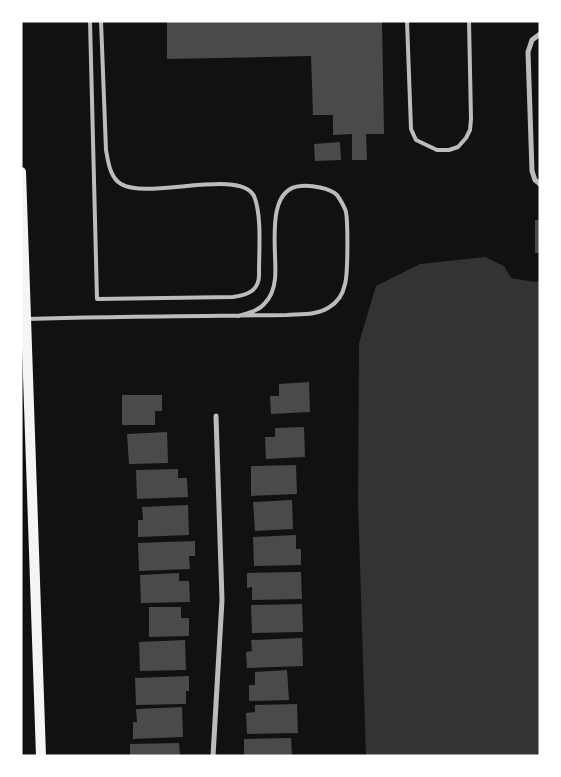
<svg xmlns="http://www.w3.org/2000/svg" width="561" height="777" font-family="Manrope,sans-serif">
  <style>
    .water { fill: #333 }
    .building { fill: #4a4a4a }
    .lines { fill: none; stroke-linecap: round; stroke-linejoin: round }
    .service { stroke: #bcbcbc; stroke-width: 4 }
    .minor { stroke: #bcbcbc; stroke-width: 5 }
    .secondary { stroke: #f5f5f5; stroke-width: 10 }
  </style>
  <rect width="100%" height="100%" fill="#111"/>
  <path class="water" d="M485 257 504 266 511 278 535 282 540 280V756H366L358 502 359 343 376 286 420 264Z"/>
  <g class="building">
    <path d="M167 21H382L384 134H366L367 160H352V134L333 135V115H313L311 56 167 59Z"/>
    <path d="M340 142 341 160 315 161 314 144Z"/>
    <rect x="535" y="220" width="5" height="33"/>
    <path d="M309 382 310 412 271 414 270 396H279V384Z"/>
    <path d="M122 395H162V411H155V425H122Z"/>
    <path d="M304 427 305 457 266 459 265 437H275V428Z"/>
    <path d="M167 432 168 463 129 464 127 434Z"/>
    <path d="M296 465 297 494 251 496V466Z"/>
    <path d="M178 469V478H187L188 497 137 499 136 470Z"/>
    <path d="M292 500 293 529 255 531 253 502Z"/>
    <path d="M188 505 189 535 138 537V520H143L142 507Z"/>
    <path d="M296 535V549H301V565L254 566 253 537Z"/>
    <path d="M195 541V556H189L190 569 139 571 138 543Z"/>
    <path d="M301 572 302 599 252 600V587L247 588V573Z"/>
    <path d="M179 573V581H189L190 602 141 603 140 575Z"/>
    <path d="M302 604 303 632 252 633 251 605Z"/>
    <path d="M149 607H181V618H189V636L149 637Z"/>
    <path d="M302 638 303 666 247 668 246 652 252 651 251 640Z"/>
    <path d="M185 640 186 670 140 671 139 642Z"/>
    <path d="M287 670 289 700 249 701V685H255V672Z"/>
    <path d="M189 676V691H186V704L136 705 135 678Z"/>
    <path d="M297 704 298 733 247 734 246 713 255 712V705Z"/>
    <path d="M182 707 183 737 133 739V722H137L136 709Z"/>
    <path d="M291 738 292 756H244V739Z"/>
    <path d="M179 743 180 756H130V744Z"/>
  </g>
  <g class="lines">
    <g class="service">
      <path d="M90 21 97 299 233 297C249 295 260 290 259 272 259 251 262 215 254 196 240 168 147 200 121 184 110 178 108 161 106 150L101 21"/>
      <path d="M407 21 411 129 416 140 437 150H449L458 147 466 138 470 130 471 119 469 21"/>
      <path d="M28 319C114 316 201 316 287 315 300 314 317 315 328 308 337 303 343 294 345 284 348 274 348 223 346 212 345 208 340 199 337 195 330 188 311 185 301 186 263 188 278 256 275 279 274 288 271 297 265 303 259 311 247 313 238 316"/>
    </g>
    <g class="minor">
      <path d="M540 34 532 40 528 52 532 171 535 180 540 184"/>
      <path d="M213 756 222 600 216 416"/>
    </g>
    <path class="secondary" d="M21 172 41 756"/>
  </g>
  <rect width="561" height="777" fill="none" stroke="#ffffff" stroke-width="45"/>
</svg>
